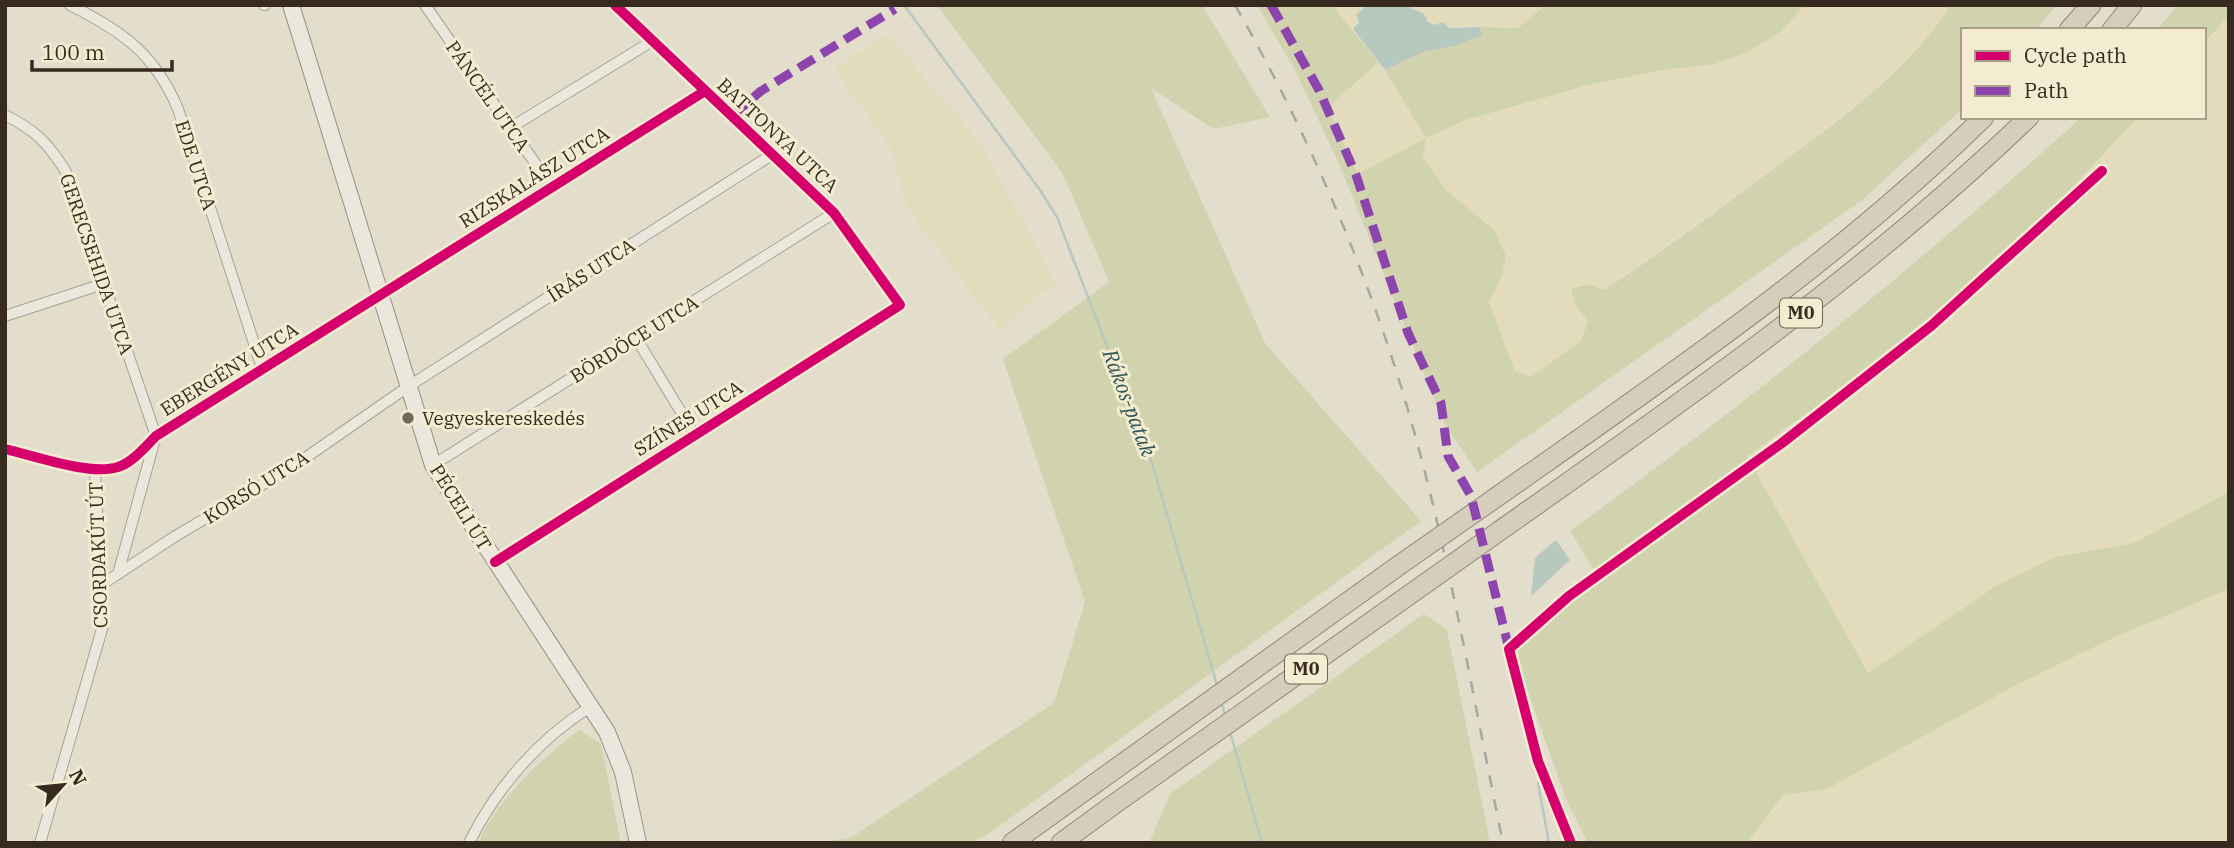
<svg xmlns="http://www.w3.org/2000/svg" width="2234" height="848" font-family="'IBM Plex Serif',serif">
  <style>
    .farmland { fill: #e2dcbd }
    .green { fill: #d1d3ae }
    .water { fill: #b7c8bf }
    .lines { fill: none; stroke-linecap: round; stroke-linejoin: round }
    .stream { stroke: #b7c8bf; stroke-width: 2.5 }
    .street-casing { stroke: #a8a295; stroke-width: 12 }
    .secondary-casing { stroke: #989185; stroke-width: 18 }
    .highway-casing { stroke: #8e877c; stroke-width: 21 }
    .street { stroke: #ece7dd; stroke-width: 10 }
    .secondary { stroke: #ece7dd; stroke-width: 16 }
    .highway { stroke: #d6cdbc; stroke-width: 19 }
    .rail { stroke: #aaa79e; stroke-width: 2.5; stroke-dasharray: 12 12; stroke-linecap: butt }
    .highway-bridge-casing { stroke: #8e877c; stroke-width: 21; stroke-linecap: butt }
    .highway-bridge { stroke: #d6cdbc; stroke-width: 19 }
    .quiet { stroke: #8e44ad; stroke-width: 9; stroke-dasharray: 18 9; stroke-linecap: butt }
    .cycleway-casing { stroke: #f4ecd1; stroke-width: 15 }
    .cycleway { stroke: #d6006c; stroke-width: 10 }
    .poi-dot { fill: #73695b; stroke: #f4ecd1; stroke-width: 2.5 }
    .labels { text-anchor: middle; stroke-width: 6; stroke-linejoin: round; paint-order: stroke }
    .shield { fill: #f4ecd1; stroke: #6f6554; stroke-width: 2 }
    .shield-label { font-size: 18px; font-weight: bold; fill: #362b1e }
    .street-label { font-size: 19px; fill: #362b1e; stroke: #f4ecd1 }
    .poi-label { font-size: 19px; fill: #362b1e; stroke: #f4ecd1; text-anchor: start }
    .water-label { font-size: 21px; font-style: italic; fill: #2d5655; stroke: #f4ecd1 }
  </style>
  <rect width="100%" height="100%" fill="#e3ddcc"/>
  <g class="farmland">
    <path d="M1332 5H1367L1362 8 1353 29Z"/>
    <path d="M1404 5H1546L1518 28 1435 25Z"/>
    <path d="M1805 5H1944L1948 10 1927 41 1863 99 1802 147 1604 290 1588 284 1575 305 1588 321 1581 341 1531 377 1515 371 1489 302 1502 276 1506 256 1494 230 1446 190 1423 158 1426 139 1358 174 1328 108 1378 62 1403 96 1426 138 1466 120 1588 85 1662 70 1715 64 1745 53 1779 33Z"/>
    <path d="M2229 15V492L2134 543 2056 557 1868 674 1747 455 1870 368 2033 229 2138 117H2204V43Z"/>
    <path d="M887 34 980 142 1056 282 1000 330 907 208 892 149 833 69Z"/>
    <path d="M2229 589V843H1747L1783 795 1827 789 2018 684 2115 637Z"/>
  </g>
  <g class="green">
    <path d="M937 5H1202L1270 117 1214 129 1151 88 1265 343 1421 521 987 835 970 843H818L850 838 1054 703 1085 602 1003 359 1109 282 1063 174Z"/>
    <path d="M1257 5H1332L1378 62 1328 108 1358 174 1426 138 1385 70 1423 52 1454 46 1481 35 1480 27 1518 28 1546 5H1805L1779 33 1745 53 1715 64 1662 70 1588 85 1466 120 1426 138 1423 158 1446 190 1494 230 1506 256 1502 276 1489 302 1515 371 1531 377 1581 341 1588 321 1575 305 1571 289 1588 284 1604 290C1658 255 1710 216 1761 178 1827 129 1901 79 1948 10L1944 5H2057L2036 30H1963V108L1862 200 1477 472 1445 425 1340 166 1294 68Z"/>
    <path d="M2178 5H2229V15L2204 43V30H2157Z"/>
    <path d="M2082 117H2138L2033 229 1870 368 1747 456 1868 673 1999 584 2056 557 2134 543 2229 492V589L2115 637 2018 684 1827 789 1783 795 1747 843H1588L1566 799 1511 644 1594 570 1570 531C1748 403 1919 264 2082 117Z"/>
    <path d="M1424 614 1447 630 1490 843H1149L1170 794Z"/>
    <path d="M579 730 601 744 621 843H478C500 795 539 762 579 730Z"/>
  </g>
  <g class="water">
    <path d="M1367 5H1404L1424 14 1428 22 1435 25 1442 22 1450 28 1480 27 1482 35 1454 46 1423 52 1385 70 1353 29 1359 22 1356 15Z"/>
    <path d="M1556 540 1570 560 1531 596 1535 558Z"/>
  </g>
  <g class="lines">
    <g class="stream">
      <path d="M904 5 1040 190 1057 217 1151 460 1217 685"/>
      <path d="M1221 701 1225 715"/>
      <path d="M1230 732 1262 843"/>
      <path d="M1538 783 1549 843"/>
    </g>
    <g class="street-casing">
      <g id="street">
        <path d="M70 5C122 31 155 54 178 109L262 368"/>
        <path d="M264 5H265"/>
        <path d="M425 5 551 186"/>
        <path d="M5 115C35 130 47 142 65 170L156 436"/>
        <path d="M510 128 654 40"/>
        <path d="M5 316 106 283"/>
        <path d="M636 338 695 435"/>
        <path d="M5 449C35 456 90 476 118 467 133 462 145 447 156 436L705 91"/>
        <path d="M433 465 834 213"/>
        <path d="M495 562 900 305 834 213 615 5"/>
        <path d="M118 574 155 439"/>
        <path d="M101 585 174 537 295 465 409 386 773 154"/>
        <path d="M40 843 102 629 95 469"/>
        <path d="M469 843C496 788 539 739 590 707"/>
        <path d="M1571 843 1538 761 1509 649 1569 596 1782 443 1931 326 2102 171"/>
      </g>
    </g>
    <g class="secondary-casing">
      <path id="secondary" d="M291 5 433 465 607 732 623 772 638 843"/>
    </g>
    <g class="highway-casing">
      <g id="highway">
        <path d="M2069 30 2091 5"/>
        <path d="M2112 30 2132 5"/>
        <path d="M1491 501C1660 382 1836 263 1984 117"/>
        <path d="M1498 532C1682 402 1867 273 2029 117"/>
        <path d="M1012 843 1398 566"/>
        <path d="M1061 843 1113 805"/>
      </g>
    </g>
    <use href="#street" class="street"/>
    <use href="#secondary" class="secondary"/>
    <use href="#highway" class="highway"/>
    <path class="rail" d="M1235 5C1305 128 1362 258 1403 393 1447 540 1472 693 1503 843"/>
    <g class="highway-bridge-casing">
      <g id="highway-bridge">
        <path d="M1398 566 1491 501"/>
        <path d="M1113 805 1498 532"/>
      </g>
    </g>
    <use href="#highway-bridge" class="highway-bridge"/>
    <g class="quiet">
      <path d="M1271 5 1319 90 1356 175 1408 333 1441 403 1448 456 1471 496 1509 649"/>
      <path d="M733 115 761 91 895 9"/>
    </g>
    <g class="cycleway-casing">
      <g id="cycleway">
        <path d="M5 449C35 456 90 476 118 467 133 462 145 447 156 436L705 91"/>
        <path d="M495 562 900 305 834 213 615 5"/>
        <path d="M1571 843 1538 761 1509 649 1569 596 1782 443 1931 326 2102 171"/>
      </g>
    </g>
    <use href="#cycleway" class="cycleway"/>
  </g>
  <circle class="poi-dot" cx="408" cy="418" r="7"/>
  <g class="labels">
    <g class="shield">
      <rect x="1780" y="298.5" width="42" height="29" rx="5"/>
      <rect x="1285" y="654.5" width="42" height="29" rx="5"/>
    </g>
    <g class="shield-label">
      <text x="1801" y="319">M0</text>
      <text x="1306" y="675">M0</text>
    </g>
    <g class="street-label">
      <text transform="translate(488 96) rotate(55)" y="7">PÁNCÉL UTCA</text>
      <text transform="translate(778 135) rotate(43)" y="7">BATTONYA UTCA</text>
      <text transform="translate(196 165) rotate(72)" y="7">EDE UTCA</text>
      <text transform="translate(534 177) rotate(-32)" y="7">RIZSKALÁSZ UTCA</text>
      <text transform="translate(97 264) rotate(71)" y="7">GERECSEHIDA UTCA</text>
      <text transform="translate(591 270) rotate(-33)" y="7">ÍRÁS UTCA</text>
      <text transform="translate(634 339) rotate(-32)" y="7">BÖRDÖCE UTCA</text>
      <text transform="translate(229 369) rotate(-32)" y="7">EBERGÉNY UTCA</text>
      <text transform="translate(688 418) rotate(-32)" y="7">SZÍNES UTCA</text>
      <text transform="translate(256 487) rotate(-32)" y="7">KORSÓ UTCA</text>
      <text transform="translate(461 507) rotate(58)" y="7">PÉCELI ÚT</text>
      <text transform="translate(98 555) rotate(-92)" y="7">CSORDAKÚT ÚT</text>
    </g>
    <g class="poi-label">
      <text x="422" y="425">Vegyeskereskedés</text>
    </g>
    <g class="water-label">
      <text transform="translate(1129 403) rotate(69)" y="7">Rákos-patak</text>
    </g>
  </g>
  <rect width="2234" height="848" fill="none" stroke="#362b1e" stroke-width="14"/>
  <rect x="1961" y="28" width="245" height="91" fill="#f4ecd1" stroke="#a89f89" stroke-width="2"/>
  <rect x="1975" y="51" width="35" height="10" fill="#d6006c" stroke="#a89f89" stroke-width="2"/>
  <text x="2024" y="63" font-size="21" fill="#362b1e">Cycle path</text>
  <rect x="1975" y="86" width="35" height="10" fill="#8e44ad" stroke="#a89f89" stroke-width="2"/>
  <text x="2024" y="98" font-size="21" fill="#362b1e">Path</text>
  <g transform="translate(63 785) rotate(63)" stroke="#f4ecd1" stroke-width="5" paint-order="stroke">
  <path d="M0-5L12 26L0 18L-12 26Z" fill="#362b1e"/>
  <text y="-10" font-size="19" font-weight="bold" text-anchor="middle" fill="#362b1e">N</text>
  </g>
  <path d="M32 60v10h140v-10" fill="none" stroke="#362b1e" stroke-width="3.5"/>
  <text x="42" y="60" font-size="21" fill="#362b1e" stroke="#f4ecd1" stroke-width="5" paint-order="stroke">100 m</text>
</svg>
